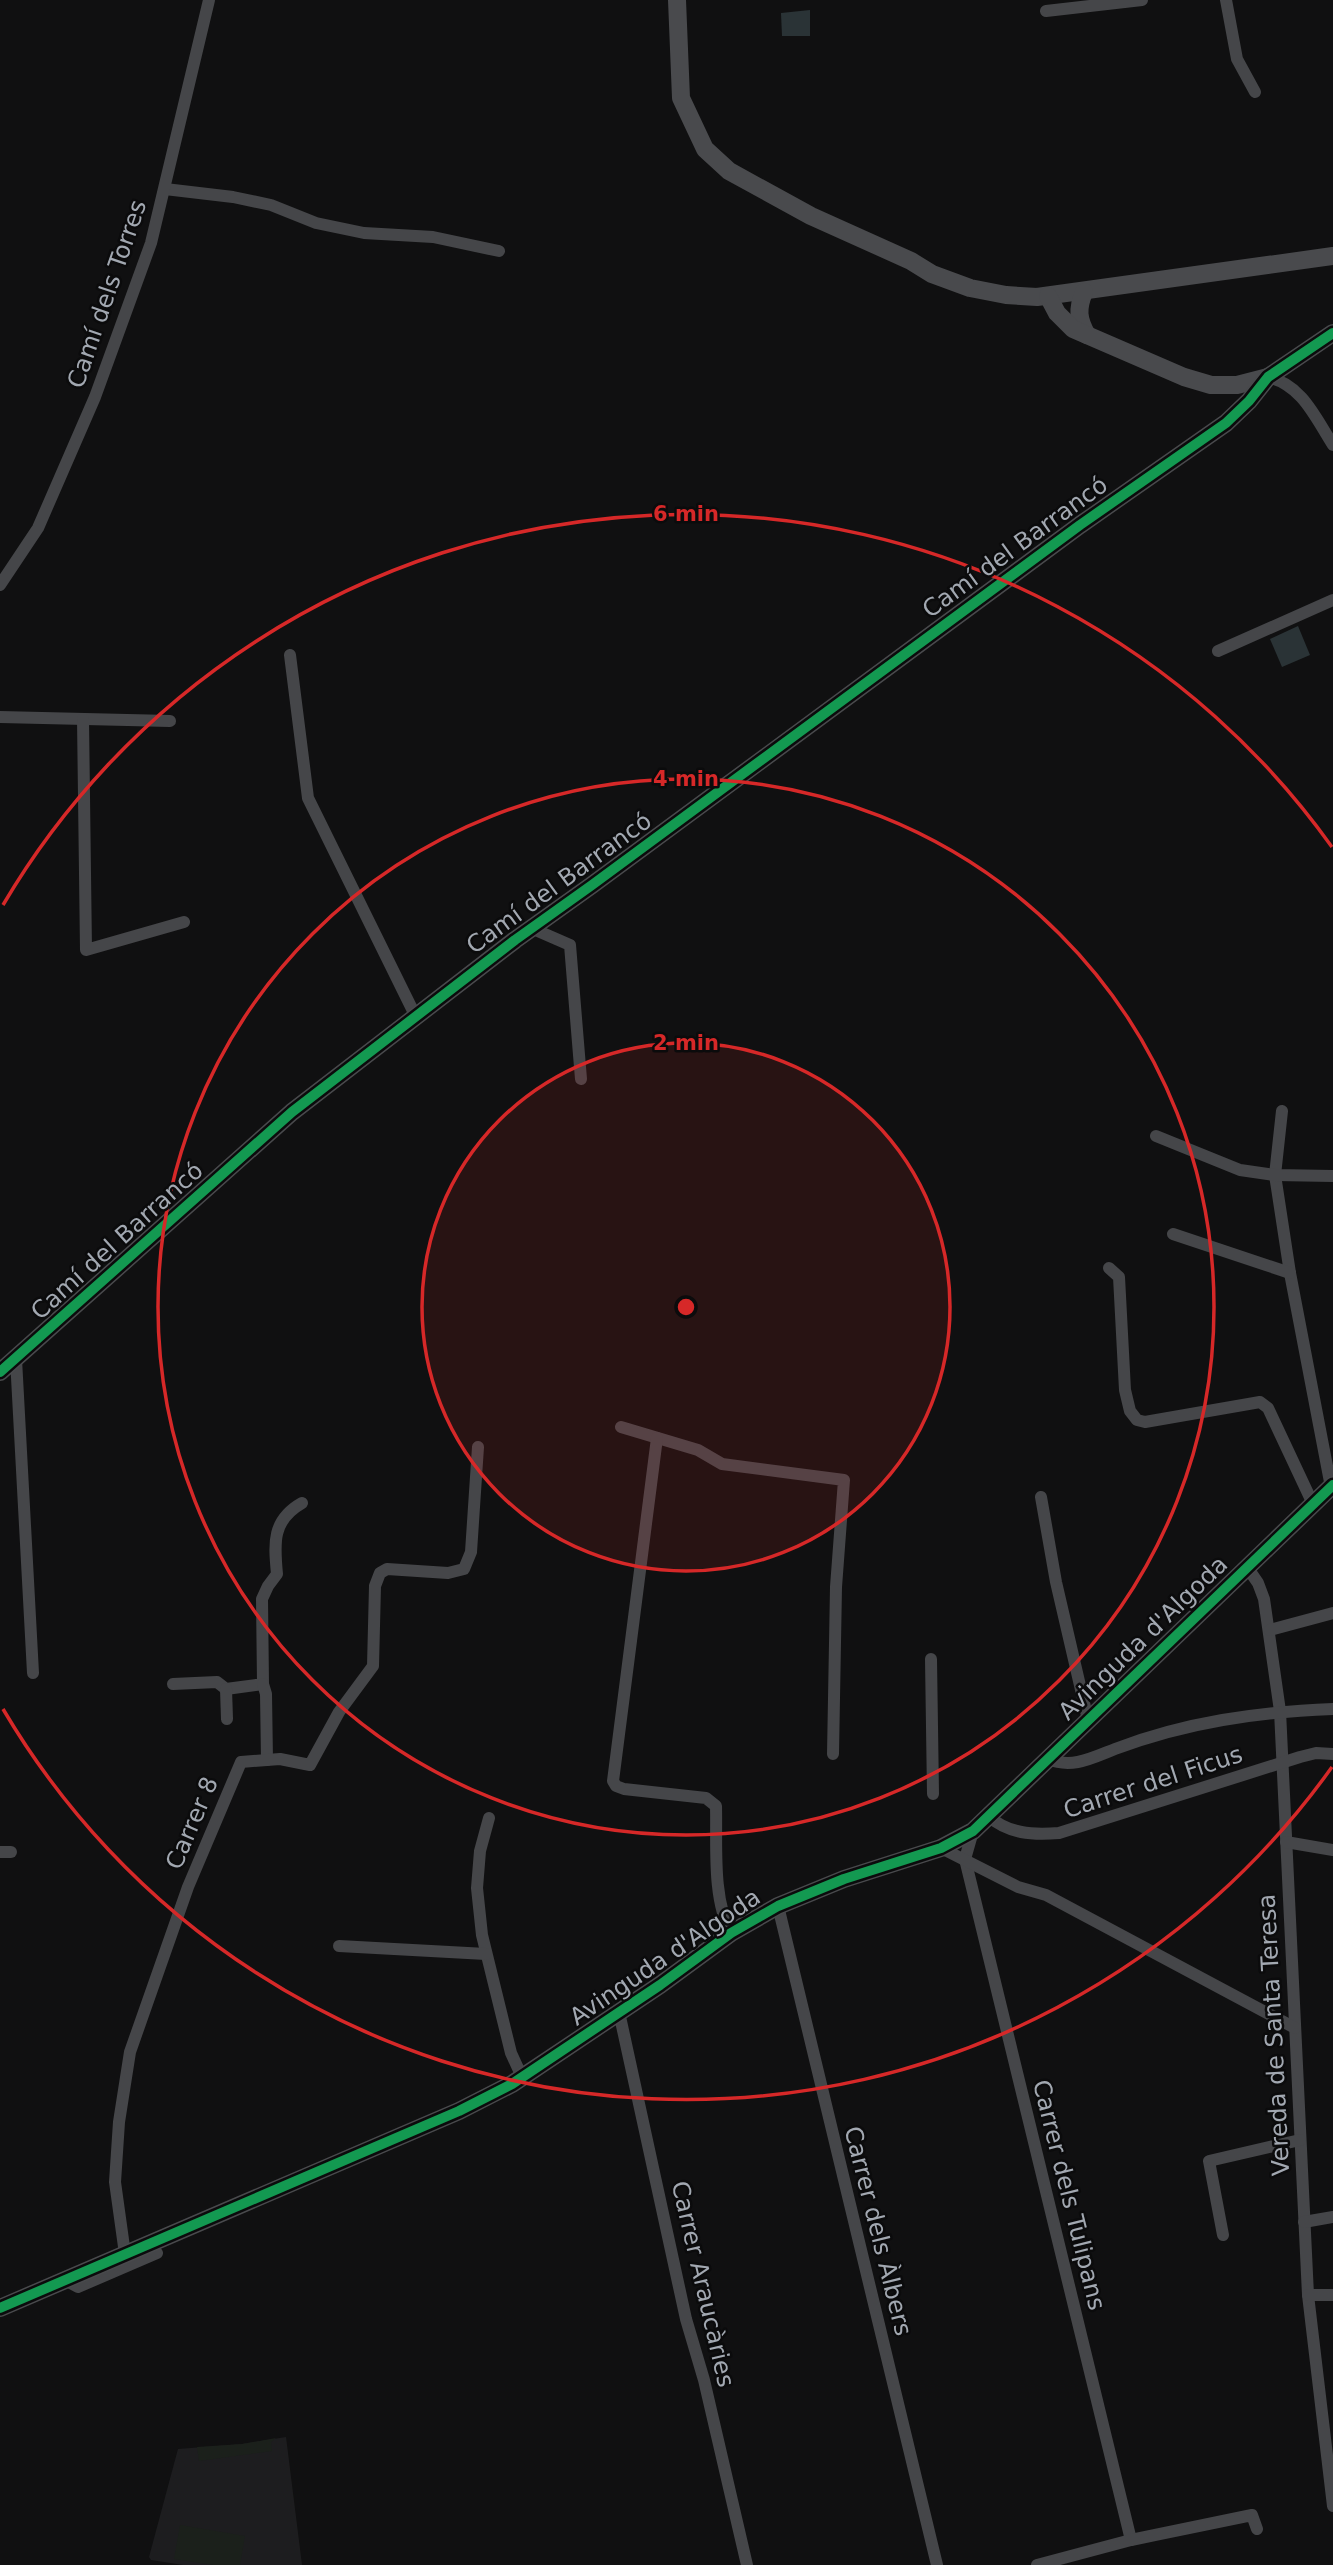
<svg xmlns="http://www.w3.org/2000/svg" width="1333" height="2565" font-family="'DejaVu Sans',sans-serif">
  <style>
    .built { fill: #1d1d1f }
    .green { fill: #1b201b }
    .water { fill: #2a3336 }
    .lines { fill: none; stroke-linecap: round; stroke-linejoin: round }
    .street { stroke: #454649; stroke-width: 12 }
    .secondary { stroke: #494a4d; stroke-width: 18 }
    .cycleway-casing { stroke: #0b0b0c; stroke-width: 15 }
    .cycleway { stroke: #139951; stroke-width: 10 }
    .ring { fill: none; stroke: #d62828; stroke-width: 3.5 }
    .labels { text-anchor: middle; stroke-width: 5; stroke-linejoin: round; paint-order: stroke }
    .street-label { font-size: 24px; fill: #a2a8b1; stroke: #0b0b0c }
    .centre { fill: #d62828; stroke: #0b0b0c; stroke-width: 3.5 }
    .ring-label { font-size: 21px; text-anchor: middle; font-weight: bold; fill: #d62828; stroke: #0b0b0c; stroke-width: 5; stroke-linejoin: round; paint-order: stroke }
  </style>
  <rect width="100%" height="100%" fill="#101011"/>
  <path class="built" d="M286 2437 302 2565H183L151 2560 149 2557 178 2449 242 2444Z"/>
  <g class="green">
    <path d="M276 2438 271 2442 272 2451 199 2461 197 2447 242 2444Z"/>
    <path d="M180 2525 245 2536 240 2565H213L174 2559Z"/>
  </g>
  <g class="water">
    <path d="M810 10V36H782L781 13Z"/>
    <path d="M1298 626 1310 655 1282 667 1270 639Z"/>
  </g>
  <g class="lines">
    <g class="street">
      <path d="M1226 0 1237 59 1255 92"/>
      <path d="M1046 11 1142 0"/>
      <path d="M165 189 233 197 271 205 316 223 364 233 433 237 499 251"/>
      <path d="M1268 377C1302 385 1315 417 1333 445"/>
      <path d="M0 585 38 528 95 397 151 243 209 0"/>
      <path d="M1218 651 1333 600"/>
      <path d="M290 655 308 798 416 1017"/>
      <path d="M0 717 170 721"/>
      <path d="M83 719 86 950 184 922"/>
      <path d="M531 928 570 945 581 1079"/>
      <path d="M1282 1111 1275 1175 1290 1273 1331 1487"/>
      <path d="M1156 1136 1240 1170 1275 1175 1333 1176"/>
      <path d="M1173 1234 1290 1273"/>
      <path d="M1109 1268 1119 1277 1125 1390 1130 1411 1137 1420 1145 1422 1260 1402 1268 1408 1313 1504"/>
      <path d="M16 1359 33 1673"/>
      <path d="M621 1427 698 1450 722 1464 844 1480 836 1587 833 1754"/>
      <path d="M657 1438 613 1781 616 1786 624 1789 706 1798 716 1806C717 1844 712 1899 731 1933"/>
      <path d="M1041 1497 1056 1582 1088 1720"/>
      <path d="M1247 1567 1258 1583 1264 1599 1280 1711 1308 2295 1333 2506"/>
      <path d="M1270 1630 1333 1613"/>
      <path d="M931 1659 933 1794"/>
      <path d="M173 1684 217 1682 226 1689 263 1684 262 1599 268 1586 277 1574C274 1543 272 1520 302 1503"/>
      <path d="M263 1684 266 1694 267 1760"/>
      <path d="M226 1689 227 1719"/>
      <path d="M1048 1759C1072 1769 1092 1758 1115 1749 1186 1722 1258 1712 1333 1709"/>
      <path d="M988 1816C1009 1834 1032 1835 1059 1833L1300 1757 1316 1753 1333 1754"/>
      <path d="M489 1818 480 1851 477 1888 482 1935 511 2053 522 2077"/>
      <path d="M973 1831 965 1859 1131 2540"/>
      <path d="M1286 1842 1333 1850"/>
      <path d="M941 1848 1018 1887 1046 1895 1295 2028"/>
      <path d="M0 1852H11"/>
      <path d="M778 1906 937 2565"/>
      <path d="M339 1946 486 1954"/>
      <path d="M619 2012 686 2319 704 2380 747 2565"/>
      <path d="M1304 2222 1333 2217"/>
      <path d="M1223 2235 1209 2161 1300 2140"/>
      <path d="M125 2254 115 2182 119 2122 130 2052 188 1887 241 1762 280 1759 310 1765 339 1712 373 1666 375 1586 380 1573 387 1569 448 1573 464 1569 471 1552 478 1447"/>
      <path d="M65 2280 78 2287 157 2253"/>
      <path d="M1308 2295H1333"/>
      <path d="M1037 2565 1131 2540 1252 2515 1257 2529"/>
    </g>
    <g class="secondary">
      <path d="M677 0 681 98 705 149 729 171 811 216 911 261 932 274 970 288 1006 295 1037 297 1333 256"/>
      <path d="M1084 292C1077 309 1078 319 1087 335"/>
      <path d="M1048 296 1057 313 1073 329 1184 377 1211 385H1237L1268 377"/>
      <path d="M0 1372 292 1112 515 940 592 885 1080 525 1226 423 1249 401 1268 377 1333 333"/>
      <path d="M0 2308 459 2111 512 2084 660 1985 731 1933 778 1906 844 1879 941 1848 973 1831 1333 1485"/>
    </g>
    <g class="cycleway-casing">
      <g id="cycleway">
        <path d="M0 1372 292 1112 515 940 592 885 1080 525 1226 423 1249 401 1268 377 1333 333"/>
        <path d="M0 2308 459 2111 512 2084 660 1985 731 1933 778 1906 844 1879 941 1848 973 1831 1333 1485"/>
      </g>
    </g>
    <use href="#cycleway" class="cycleway"/>
  </g>
  <circle cx="686" cy="1307" r="264" fill="#d62828" fill-opacity=".12"/>
  <g class="ring">
    <circle cx="686" cy="1307" r="264"/>
    <circle cx="686" cy="1307" r="528"/>
    <path d="M1332 1767A793 793 0 0 1 3 1709M3 905A793 793 0 0 1 1332 847"/>
  </g>
  <g class="labels">
    <g class="street-label">
      <text transform="translate(107 294) rotate(-71)" y="8">Camí dels Torres</text>
      <text transform="translate(1015 547) rotate(-36)" y="8">Camí del Barrancó</text>
      <text transform="translate(559 883) rotate(-36)" y="8">Camí del Barrancó</text>
      <text transform="translate(117 1241) rotate(-42)" y="8">Camí del Barrancó</text>
      <text transform="translate(1143 1638) rotate(-44)" y="8">Avinguda d'Algoda</text>
      <text transform="translate(1153 1782) rotate(-18)" y="8">Carrer del Ficus</text>
      <text transform="translate(192 1823) rotate(-67)" y="8">Carrer 8</text>
      <text transform="translate(665 1957) rotate(-34)" y="8">Avinguda d'Algoda</text>
      <text transform="translate(1274 2035) rotate(-93)" y="8">Vereda de Santa Teresa</text>
      <text transform="translate(1069 2195) rotate(76)" y="8">Carrer dels Tulipans</text>
      <text transform="translate(878 2231) rotate(76)" y="8">Carrer dels Àlbers</text>
      <text transform="translate(703 2284) rotate(77)" y="8">Carrer Araucàries</text>
    </g>
  </g>
  <circle cx="686" cy="1307" r="10" class="centre"/>
  <g class="ring-label">
    <text x="686" y="521">6 min</text>
    <text x="686" y="786">4 min</text>
    <text x="686" y="1050">2 min</text>
  </g>
</svg>
